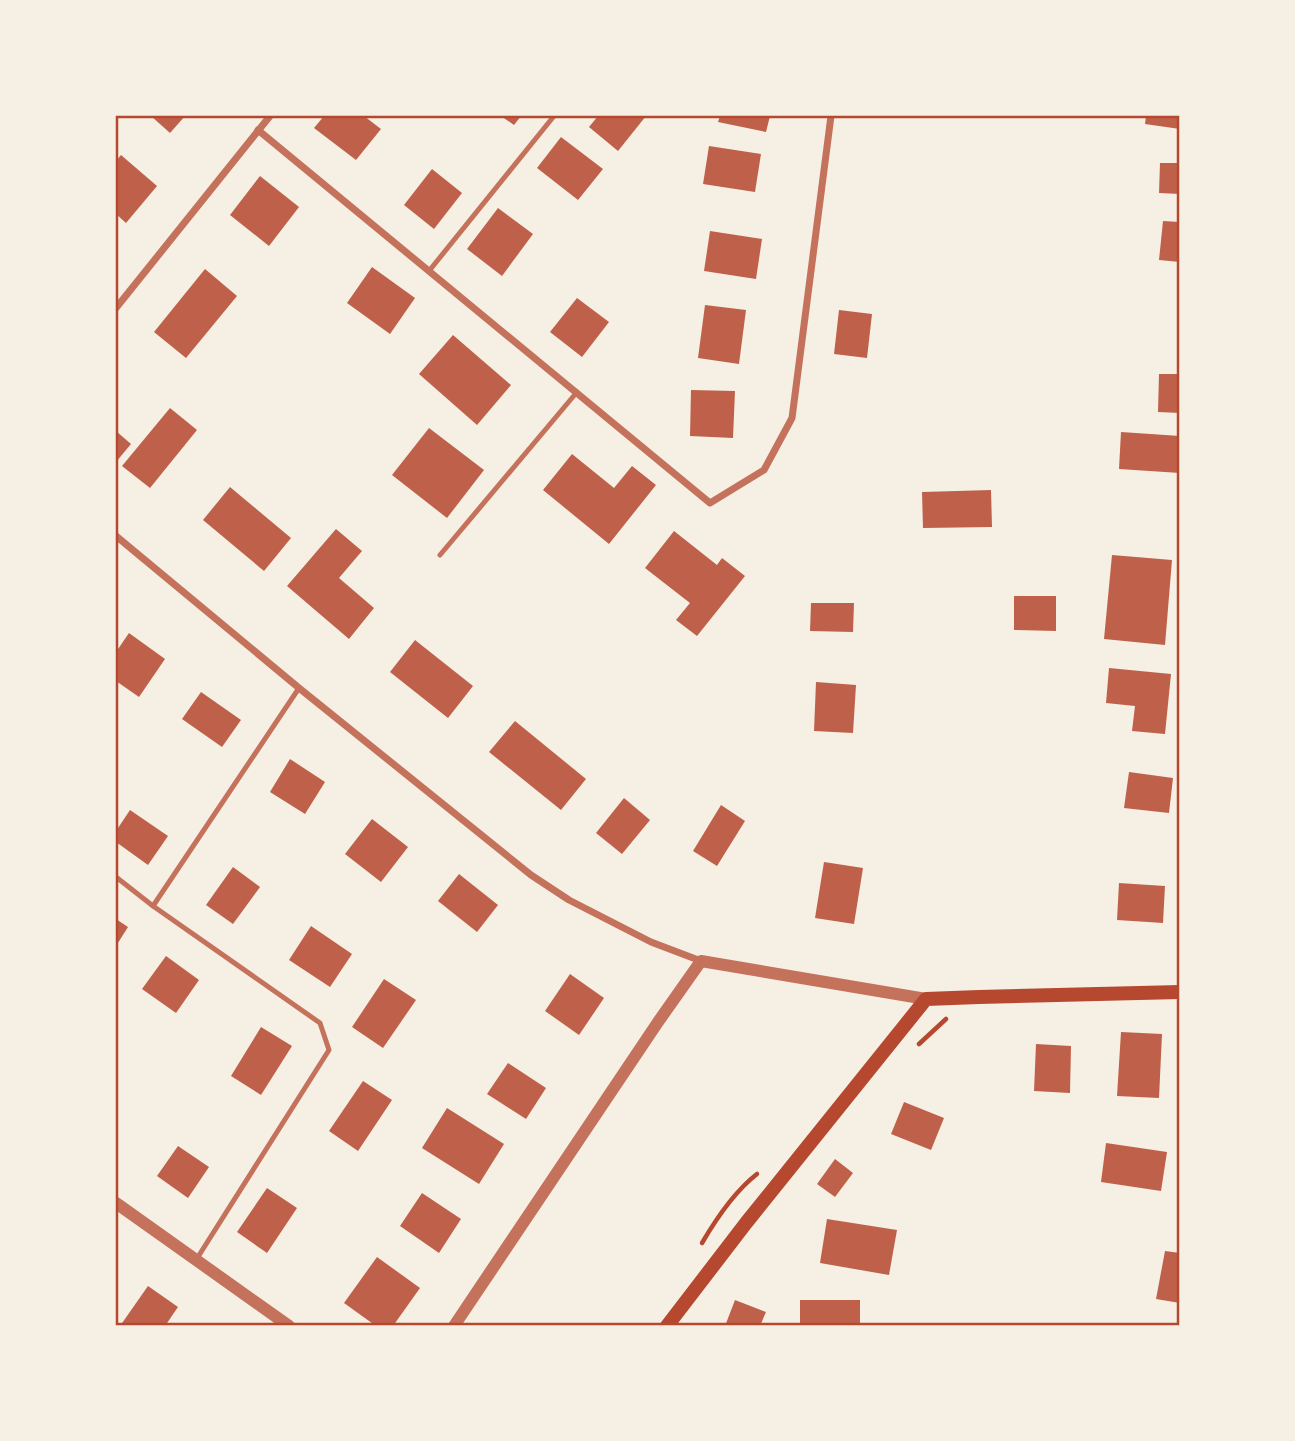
<svg xmlns="http://www.w3.org/2000/svg" width="1295" height="1441" font-family="'Open Sans',sans-serif">
  <style>
    .building { fill: #bf614a }
    .lines { fill: none; stroke-linecap: round; stroke-linejoin: round }
    .path { stroke: #b5482f; stroke-width: 4.5 }
    .service { stroke: #c5725c; stroke-width: 5 }
    .minor { stroke: #c5725c; stroke-width: 7 }
    .tertiary { stroke: #c5725c; stroke-width: 12 }
    .secondary { stroke: #b5482f; stroke-width: 14 }
    .neatline { fill: none; stroke: #b5482f; stroke-width: 2.5 }
  </style>
  <rect width="100%" height="100%" fill="#f6efe4"/>
  <g class="building">
    <path d="M151 116H185L170 133Z"/>
    <path d="M324 116H364L381 129 356 160 314 128Z"/>
    <path d="M501 116H521L514 125Z"/>
    <path d="M598 116H646L618 151 589 127Z"/>
    <path d="M720 116H770L766 132 718 122Z"/>
    <path d="M1146 116H1180V129L1145 124Z"/>
    <path d="M561 137 603 169 578 200 537 168Z"/>
    <path d="M709 146 761 154 755 192 703 184Z"/>
    <path d="M121 155 157 186 126 223 116 214V161Z"/>
    <path d="M1160 163H1180V194L1159 193Z"/>
    <path d="M432 169 462 193 434 229 404 205Z"/>
    <path d="M260 176 299 207 269 246 230 215Z"/>
    <path d="M498 208 533 234 502 276 467 249Z"/>
    <path d="M1163 221 1180 222V262L1159 260Z"/>
    <path d="M710 231 762 239 756 279 704 271Z"/>
    <path d="M372 267 415 298 390 334 347 303Z"/>
    <path d="M205 269 237 296 186 358 154 332Z"/>
    <path d="M577 298 609 322 582 357 550 332Z"/>
    <path d="M705 305 746 310 739 364 698 358Z"/>
    <path d="M839 310 872 314 867 358 834 354Z"/>
    <path d="M453 335 511 385 477 425 419 374Z"/>
    <path d="M1159 374H1180V413L1158 412Z"/>
    <path d="M691 390 735 391 733 438 690 436Z"/>
    <path d="M170 408 197 430 150 488 122 466Z"/>
    <path d="M429 428 484 470 447 518 392 475Z"/>
    <path d="M116 431 131 444 116 462Z"/>
    <path d="M1121 432 1180 436V473L1119 469Z"/>
    <path d="M572 454 614 488 632 466 656 485 609 544 543 490Z"/>
    <path d="M230 487 291 538 264 571 203 520Z"/>
    <path d="M991 490 992 527 923 528 922 492Z"/>
    <path d="M336 529 362 551 339 578 374 608 349 639 287 586Z"/>
    <path d="M674 531 717 565 722 558 745 576 697 636 676 620 690 603 645 568Z"/>
    <path d="M1112 555 1172 560 1165 645 1104 639Z"/>
    <path d="M1014 596H1056V631L1014 630Z"/>
    <path d="M811 603H854L853 632 810 631Z"/>
    <path d="M129 633 165 659 139 697 116 681V652Z"/>
    <path d="M415 640 473 686 448 718 390 672Z"/>
    <path d="M1109 668 1171 674 1165 734 1132 731 1135 706 1106 703Z"/>
    <path d="M816 682 856 685 853 733 814 731Z"/>
    <path d="M201 692 241 720 222 747 182 719Z"/>
    <path d="M515 721 586 779 561 810 489 752Z"/>
    <path d="M290 759 325 782 305 814 270 792Z"/>
    <path d="M1129 772 1173 778 1169 813 1124 808Z"/>
    <path d="M624 798 650 820 622 854 596 833Z"/>
    <path d="M721 805 745 821 717 866 693 851Z"/>
    <path d="M130 810 168 836 148 865 116 842V831Z"/>
    <path d="M372 819 408 847 381 882 345 854Z"/>
    <path d="M824 862 863 868 854 924 815 918Z"/>
    <path d="M233 867 260 887 233 924 206 905Z"/>
    <path d="M459 874 498 905 477 932 438 901Z"/>
    <path d="M1119 883 1165 886 1163 923 1117 920Z"/>
    <path d="M116 919 128 927 116 946Z"/>
    <path d="M311 926 352 954 330 987 289 960Z"/>
    <path d="M166 956 199 980 176 1013 142 989Z"/>
    <path d="M570 974 604 998 579 1035 545 1011Z"/>
    <path d="M384 979 416 1000 383 1048 352 1027Z"/>
    <path d="M261 1027 292 1046 261 1095 231 1076Z"/>
    <path d="M1121 1032 1162 1034 1159 1098 1117 1096Z"/>
    <path d="M1036 1044 1071 1046 1070 1093 1034 1091Z"/>
    <path d="M508 1063 546 1088 526 1119 487 1094Z"/>
    <path d="M363 1081 392 1100 358 1151 329 1131Z"/>
    <path d="M904 1102 944 1118 931 1150 891 1134Z"/>
    <path d="M447 1108 504 1144 479 1184 422 1148Z"/>
    <path d="M1106 1143 1167 1152 1161 1191 1101 1182Z"/>
    <path d="M178 1146 209 1167 188 1198 157 1176Z"/>
    <path d="M835 1159 853 1173 835 1197 817 1184Z"/>
    <path d="M267 1188 297 1208 267 1253 237 1232Z"/>
    <path d="M422 1193 461 1219 439 1253 400 1226Z"/>
    <path d="M827 1219 897 1230 889 1275 820 1263Z"/>
    <path d="M1165 1251 1180 1253V1303L1156 1299Z"/>
    <path d="M377 1257 420 1288 393 1326H376L344 1303Z"/>
    <path d="M148 1286 178 1307 165 1326H120Z"/>
    <path d="M735 1300 766 1312 760 1326H725Z"/>
    <rect x="800" y="1300" width="60" height="26"/>
  </g>
  <g class="lines">
    <g class="path">
      <path d="M919 1044 946 1019"/>
      <path d="M702 1243C716 1219 735 1191 757 1174"/>
    </g>
    <g class="service">
      <path d="M429 271 554 116"/>
      <path d="M440 555 577 392"/>
      <path d="M116 877 153 906 320 1023 329 1050 196 1260"/>
      <path d="M153 906 299 688"/>
    </g>
    <g class="minor">
      <path d="M258 130 710 503 764 470 792 418 831 116"/>
      <path d="M116 308 270 116"/>
      <path d="M116 536 299 688 531 875 569 900 651 942 701 961"/>
    </g>
    <g class="tertiary">
      <path d="M116 1203 289 1326"/>
      <path d="M454 1326 658 1022 701 961 926 999"/>
    </g>
    <path class="secondary" d="M667 1326 746 1223 926 999 979 997 1180 992"/>
  </g>
  <rect width="1295" height="1441" fill="none" stroke="#f6efe4" stroke-width="234"/>
  <rect x="117" y="117" width="1061" height="1207" class="neatline"/>
</svg>
